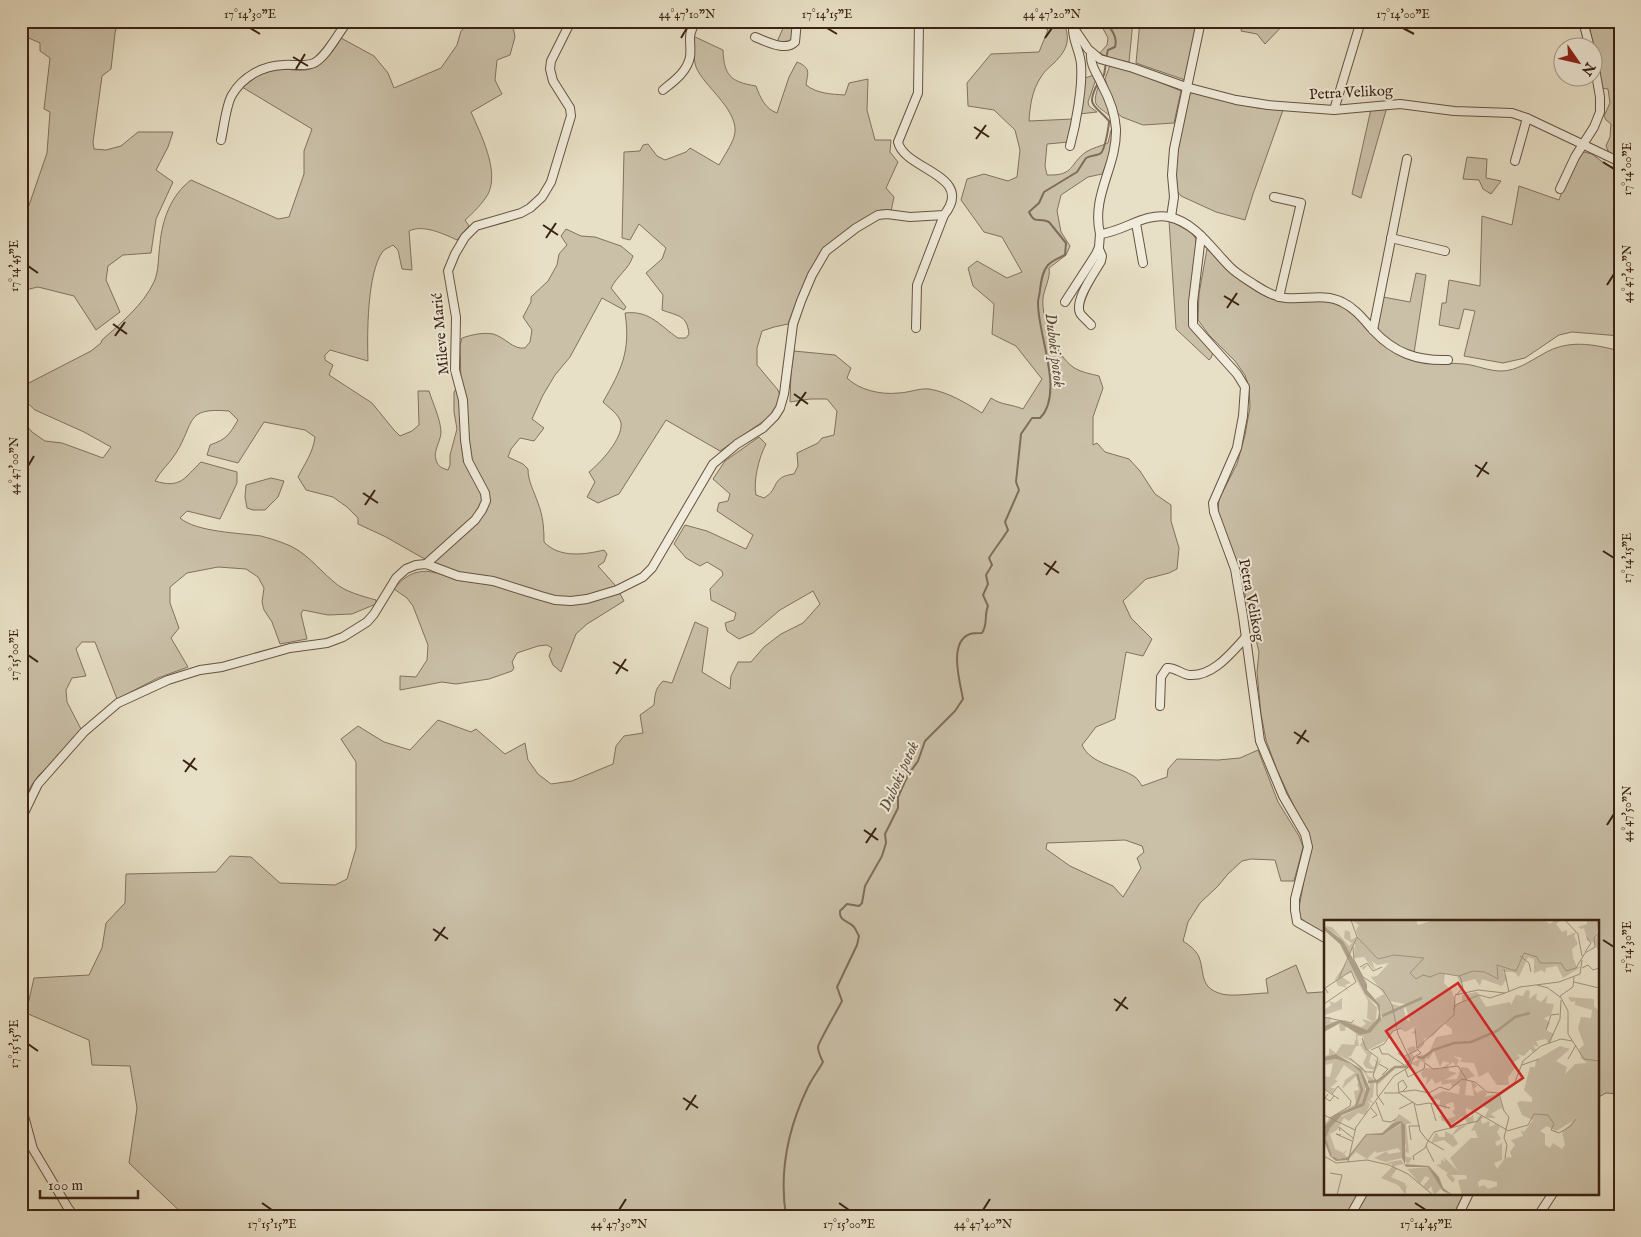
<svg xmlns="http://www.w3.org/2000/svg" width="1641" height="1237" font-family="'IM FELL English',serif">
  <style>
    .green { fill: #cac0a8; stroke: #82715e; fill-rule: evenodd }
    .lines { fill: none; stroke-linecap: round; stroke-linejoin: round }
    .stream { stroke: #7f6d5a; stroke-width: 2 }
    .minor-casing { stroke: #665240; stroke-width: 10 }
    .minor { stroke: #f0ebda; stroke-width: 8 }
    .ticks { fill: none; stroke: #3a2213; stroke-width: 2 }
    .labels { text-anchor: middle; stroke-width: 4; stroke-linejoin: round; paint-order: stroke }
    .street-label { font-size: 15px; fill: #3a2213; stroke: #f0ebda }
    .water-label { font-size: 16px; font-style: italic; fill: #624e3c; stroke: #f0ebda }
    .inset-river { fill: none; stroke: #ad9f89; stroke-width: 2.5 }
    .inset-road { fill: none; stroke: #a2947e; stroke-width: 1 }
    .view { fill: #d62828; fill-opacity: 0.15; stroke: #d62828; stroke-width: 2.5 }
    .inset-edge { fill: none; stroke: #3a2213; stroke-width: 2.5 }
    .neatline { fill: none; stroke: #3a2213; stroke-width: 2 }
    .ticks-label { font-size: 12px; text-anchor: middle; fill: #3a2213 }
  </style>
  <rect width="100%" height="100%" fill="#e8e0c6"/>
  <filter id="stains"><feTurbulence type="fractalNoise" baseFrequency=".004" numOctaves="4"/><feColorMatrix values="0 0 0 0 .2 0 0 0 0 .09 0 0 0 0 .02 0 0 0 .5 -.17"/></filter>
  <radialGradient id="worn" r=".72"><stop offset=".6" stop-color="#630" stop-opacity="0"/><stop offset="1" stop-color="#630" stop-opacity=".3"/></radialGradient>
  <g class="green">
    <path d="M24 21H54L58 23 59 21H118L115 33 111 69 102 76 93 142 94 149 106 150 121 146 138 132H173L168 147 156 170 173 182 156 219 151 253 123 255 108 266 106 280 120 312 96 330 74 296 38 287 21 291V234L24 231 27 211 47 153 50 112 44 109 50 58 40 51V43L22 35Z"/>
    <path d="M472 21H512L515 37 510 55 497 60 495 80 502 94 471 112C480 133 500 171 488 194 483 203 473 213 465 220L469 226 457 240C444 234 423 224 409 231L412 270 402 269 398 250 393 245C390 247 385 249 383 251 367 272 367 335 368 361L330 350 325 355V360L333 365 329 375 372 403 394 430 400 436 412 431 419 425 418 391H429C433 404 441 420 441 433 440 443 433 451 436 460 438 467 442 468 448 470L450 465V455L457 429 454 412V392L461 381 460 345 462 338C471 335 483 332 493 334 505 337 513 350 525 348L530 342 532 330 523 317 531 302V297L548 281 557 265 559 254 567 245 561 236 566 229 581 236 595 237 621 246 633 256C629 269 617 276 611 288L626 307 624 310 602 298 570 357 555 375 543 395 532 419 544 428 534 441 520 438 511 449 508 457 523 464 528 469C528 482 534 491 538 503 543 516 544 528 544 542 559 558 584 555 604 550L607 554 604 562 598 566 615 585 624 601 587 624 576 634 561 672 553 665 549 656 552 648 547 645 538 646 517 653 512 662 514 668 512 671 489 679 456 684 442 682 400 690V676L416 677 427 660 428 645 413 606 407 598 394 589C405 575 418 568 436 573L439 565 421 557 386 537 358 524V518L347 507 333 497 306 490 298 477C305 463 313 453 315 437L305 430 264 422 238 463 207 455 210 445C227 439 229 435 238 420L229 411C184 407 195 423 176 453 170 463 161 470 155 481 181 489 184 478 201 462L237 472V483L220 519 187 511 180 518C196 532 240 533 261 536 268 538 276 540 283 543 305 550 317 568 334 582 345 592 362 596 376 600V604L352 614 328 615 303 610 301 614 307 639 280 644 272 622 264 610 262 602 264 588 258 577 246 569 218 567 187 573 170 587V603L179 628 171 638 188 667 158 678 117 699 95 642H82L76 649 86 676 72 678 66 690 67 702 81 729 55 760 38 776 31 786 21 810V526H25L21 511V404L28 408 27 426 32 432 45 441 62 443 103 458 111 447 84 432 35 410 22 398 23 386 91 351 101 343 102 340C121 323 143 305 154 282 159 271 158 257 160 244 162 220 171 195 191 180L278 219 289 217 304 174V151L312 129 242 87C252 78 266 70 280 69 293 69 304 73 315 67 327 62 334 48 341 38L374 56 388 73 394 88 441 68 457 45 461 31Z"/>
    <path d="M786 21H794L792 40 787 43 777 42Z"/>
    <path d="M1032 21H1063C1071 39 1068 49 1054 63 1050 67 1044 71 1041 77 1032 90 1030 106 1029 121L1073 119 1069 142 1047 144 1045 166 1047 175C1075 176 1069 164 1086 152 1092 148 1101 146 1108 143L1111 130 1114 129 1110 155 1102 174 1088 177 1061 195 1057 211 1061 232 1070 246 1066 255 1049 268C1051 277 1044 289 1043 298 1041 319 1056 355 1073 367 1080 372 1091 374 1099 376L1103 388 1093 417V445L1097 443 1105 452 1129 459 1140 471 1155 494 1171 505V521L1179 548 1177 569 1169 573 1146 579 1123 601 1131 618 1152 639 1143 656 1126 652 1115 719 1096 727 1082 745C1091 765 1119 766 1135 777 1138 779 1140 783 1142 786L1167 777 1168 769 1177 759 1218 760 1240 758 1258 750 1278 802 1299 836 1303 847 1294 881H1281L1275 860 1251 859 1242 861 1228 874 1218 886 1200 903 1188 922 1183 941C1190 946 1195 949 1199 957 1205 973 1199 988 1222 994 1233 997 1256 993 1268 993L1266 979 1296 965 1307 993 1322 992 1325 991V1193H1464L1453 1216H185L129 1163 137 1108 130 1066 92 1065 89 1040 26 1013 34 978 89 975 102 948 106 923 125 903 126 874 216 872 230 856 251 857 280 883 335 885 347 879 356 848V762L341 739 358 726 384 742 410 750 438 720 471 732 476 729 505 754 525 743 528 760 538 774 551 784 572 781 613 764 616 746 624 736 643 733 640 715 654 705C655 694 655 689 663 681L672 683 695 622 708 628 702 672 730 689 731 676 738 662H751L764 647 781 634 803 623 820 604 813 591 780 610 753 633 739 639 727 631 725 623 734 620 736 613 711 600 710 589 723 575 722 571 707 562 700 566 686 558 674 544 685 525 707 531 746 549 753 535 717 511 719 503 728 501 730 494 713 479 725 461 759 437 766 444C759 457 753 481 756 495L764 498C780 489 770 477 794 474L798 466 797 453 818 443 822 438 834 435 837 411 827 399H810L790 402 791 372 794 351 835 355 851 368 847 378C859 390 881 395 898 393 908 393 919 388 929 389 948 392 966 403 982 413L991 398C1001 405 1011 404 1023 409L1042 379 1016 346 992 334 994 304 973 286 968 268 977 261 1007 278 1022 272 1002 237 984 232 961 200 967 179 984 174 1008 181 1017 177 1020 150 1015 130 994 110 968 106 967 83 991 54 1039 52 1048 30ZM1125 840 1142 846 1144 852 1137 858 1141 868 1123 897 1113 886 1070 866 1046 849 1047 843Z"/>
    <path d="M1099 21H1133L1129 62 1109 58 1100 53 1107 45 1108 38Z"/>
    <path d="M1140 21H1199L1185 80 1136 63Z"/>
    <path d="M1243 21H1287L1265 44 1257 34 1241 31Z"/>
    <path d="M1588 21H1620V158L1610 155 1606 146 1610 137 1611 124 1606 120 1604 116 1610 103 1608 89 1602 88Z"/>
    <path d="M693 36 723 50C724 75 730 82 756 86 760 97 765 109 777 113L789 77 797 62C811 68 808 72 806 85 818 94 831 94 845 95L849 83 868 79 867 110 875 140H891L890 152 898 162 886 188 894 197 890 216 876 219 819 258 806 279 788 324 774 327 762 331 757 348V365L778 390 780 396 777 408 768 418 720 451 666 420 619 494 598 503 587 497 595 482 589 472C600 463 623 439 621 423 619 414 609 408 603 402 621 370 631 352 625 313 650 310 660 326 678 338H686L689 334C687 315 678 316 662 310L663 295 646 273 662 259 666 248 639 224 630 240 622 238 624 152 640 151 643 145 648 144 657 156 665 160 686 152 690 148 719 165C724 156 731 146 734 137 742 112 704 87 696 67 693 57 694 46 693 36Z"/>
    <path d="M1110 65 1132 71 1181 91 1174 123 1143 125 1122 117 1116 112 1105 79Z"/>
    <path d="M1094 75 1096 79 1088 102 1089 106 1097 112 1079 114 1085 78Z"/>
    <path d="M1099 85 1113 119C1098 104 1090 109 1099 85Z"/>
    <path d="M1189 92 1258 108 1283 110 1253 194 1245 220 1216 212 1181 196 1177 191 1176 161Z"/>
    <path d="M1387 107 1361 198 1352 194 1371 109Z"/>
    <path d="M1584 152 1592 154 1605 164 1620 170V336L1572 332 1559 335 1525 358 1503 363 1464 356 1475 311 1464 309 1459 329 1439 325 1442 303H1446L1449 280 1480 286 1482 216 1512 225 1519 186 1559 200C1564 186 1572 161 1584 152Z"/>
    <path d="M1467 157 1487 159 1486 178 1501 181 1491 194 1483 189 1479 180 1463 179Z"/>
    <path d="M1169 220 1192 233 1196 239 1190 325 1213 352 1211 358 1209 360 1176 329Z"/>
    <path d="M1207 249H1210C1232 274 1256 299 1291 301 1307 303 1325 298 1340 305 1357 314 1367 331 1382 343 1415 369 1426 361 1464 364 1476 365 1488 371 1501 371 1517 371 1530 361 1543 354 1568 339 1593 344 1620 351V1094L1606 1093 1597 1098V921H1325V936L1299 917V908L1310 847 1307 834 1277 770 1266 740 1261 714 1257 672 1259 652 1238 566 1218 514 1219 499 1237 464 1245 435 1250 407 1249 387 1245 375 1235 361 1209 335 1198 320 1199 294Z"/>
    <path d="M1416 273 1426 275 1414 353C1400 348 1382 341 1377 326L1383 297 1410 302Z"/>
    <path d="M271 478 284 481 278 497 265 510H253L247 508 245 497 246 485Z"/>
  </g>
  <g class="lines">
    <g class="stream">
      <path d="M1105 21C1111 29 1118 37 1115 47L1108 50 1106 58"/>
      <path d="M1101 79 1104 75 1106 63"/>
      <path d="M786 1216C779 1172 788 1129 807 1089 811 1080 818 1071 823 1062 821 1058 818 1052 818 1047 818 1043 838 1009 842 1001L837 987 857 945 859 936C857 933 856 929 854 927 848 920 839 922 840 911L847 904 859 906 862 903 865 886 882 856 886 843 885 834 898 808V797L908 775 918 761 925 741 955 711 963 699C960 682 948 642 970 634 974 633 979 633 982 633 988 625 984 615 988 606L983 595 988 584 986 575 992 565 989 558C995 548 1002 540 1008 530L1005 522 1019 490 1016 482 1021 434 1032 418H1040C1065 393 1037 333 1038 302 1038 298 1040 294 1040 290 1041 282 1042 272 1048 265 1053 260 1059 258 1065 255L1066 243 1049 222C1039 217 1035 225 1029 212L1039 203 1044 192 1077 172 1086 158C1091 155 1098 156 1101 153 1105 149 1109 126 1109 121 1095 104 1085 107 1098 83"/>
    </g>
    <g class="minor-casing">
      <g id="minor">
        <path d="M1069 21 1088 49 1100 59 1133 68 1186 87 1236 100 1268 105 1334 110 1400 104 1454 111 1512 113 1527 118 1620 162"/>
        <path d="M1583 21 1590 48"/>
        <path d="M755 37C766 41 785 52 795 42L797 21"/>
        <path d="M1091 53C1090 66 1097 73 1102 85 1109 98 1115 113 1116 129 1117 167 1091 195 1100 234 1123 232 1145 212 1169 217 1195 222 1212 249 1230 267 1237 274 1246 279 1255 285 1264 291 1274 297 1286 298 1304 300 1325 293 1342 302 1355 308 1364 320 1373 330 1394 353 1417 361 1448 360"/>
        <path d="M663 90C674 81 687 72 690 57 692 44 686 34 696 23"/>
        <path d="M1334 110 1361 21"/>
        <path d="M221 140C224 127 226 105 232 95 243 76 263 66 283 65 293 64 305 67 314 63 327 56 338 33 348 21"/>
        <path d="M1070 146C1076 124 1083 86 1081 64 1080 52 1073 41 1073 29"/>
        <path d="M1515 161 1527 118"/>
        <path d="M1560 189 1575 157 1594 127 1600 112V97L1594 63"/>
        <path d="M1274 197 1301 203 1279 297"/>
        <path d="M1171 217 1174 197 1172 175 1174 149 1201 21"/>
        <path d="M1136 223 1143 263"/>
        <path d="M1201 236 1193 302V325L1237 374 1245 387 1243 416 1237 448 1213 503 1214 512 1235 569 1243 616 1260 741 1283 796 1305 834 1308 847 1295 899V910L1297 922 1325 938"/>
        <path d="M1391 238 1445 251"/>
        <path d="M1065 302 1096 254 1099 247 1100 234"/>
        <path d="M1091 325C1088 321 1082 317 1080 313 1074 300 1095 272 1101 261L1102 256 1099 249"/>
        <path d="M916 328 917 285 944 215"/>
        <path d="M1373 330 1407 159"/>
        <path d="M426 564 475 520 482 510 486 501 485 493 468 461 465 440 463 400 455 370 456 317 448 271 455 254 465 237 476 226 521 213 530 208 542 197 551 182 571 116 570 108 553 81 550 69 551 61 571 21"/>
        <path d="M1160 706 1161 677 1167 668C1175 667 1181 674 1189 675 1213 677 1231 653 1246 637"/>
        <path d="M21 819 38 784 84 732 118 703 168 680 200 670 222 667 290 648 327 643 343 637 367 622 374 614 396 578 406 569 416 565 426 564 458 576 493 581 541 596 555 600 571 601 587 599 617 590 643 577 652 568 713 464 737 444 763 428 775 416 780 408 784 394 793 324 801 301 812 275 826 251 856 228 878 215 887 214 910 217 944 215C976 175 904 170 898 142L918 93 919 21"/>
        <path d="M21 1105 33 1149 68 1208 74 1216"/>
        <path d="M1350 1216 1363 1193"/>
        <path d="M1458 1216 1469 1193"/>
        <path d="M1538 1216 1553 1193"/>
      </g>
    </g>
    <use href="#minor" class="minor"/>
  </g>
  <path class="ticks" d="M250 28 260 34M827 28 837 34M1403 28 1414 34M681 38 687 28M1045 38 1052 28M293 57 308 66M296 69 305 54M974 127 989 137M976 139 986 125M1603 162 1614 169M543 225 558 235M546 238 556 223M28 266 38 273M1607 285 1614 274M1224 296 1239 305M1227 308 1237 293M113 324 127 334M115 336 125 322M794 394 808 404M796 406 806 392M1475 465 1489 474M28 466 34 456M1477 477 1487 462M363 493 378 503M365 505 375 490M1603 551 1614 558M1044 563 1059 573M1046 575 1056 561M28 655 38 662M613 662 628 671M616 674 626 659M1294 732 1309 742M1297 744 1306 730M183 760 197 770M185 772 195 758M1607 825 1614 814M864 830 878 840M866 843 876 828M433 929 448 939M1603 940 1614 947M435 941 445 927M1114 999 1128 1009M1116 1011 1126 997M28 1044 38 1051M683 1098 698 1108M686 1110 696 1095M262 1203 272 1210M839 1203 849 1210M1415 1203 1426 1210M619 1210 626 1199M983 1210 990 1199"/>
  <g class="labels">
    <g class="street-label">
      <text transform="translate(1351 92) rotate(-3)" y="5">Petra Velikog</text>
      <text transform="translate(440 334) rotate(-95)" y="5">Mileve Marić</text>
      <text transform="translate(1252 600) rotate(79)" y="5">Petra Velikog</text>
    </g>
    <g class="water-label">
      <text transform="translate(1056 350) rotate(83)" y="6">Duboki potok</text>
      <text transform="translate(898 776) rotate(-66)" y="6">Duboki potok</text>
    </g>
  </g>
  <g transform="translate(1324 920)">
    <rect width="275" height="275" fill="#e8e0c6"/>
    <path d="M27 0H92L94 5 110 0H220L226 4 231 0H237L232 4 238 12 243 10V16L252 12 250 16 254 24 248 29 249 38 253 47H257L239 58 233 46 222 48 221 53 218 50 210 53V39L204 37 195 57 190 52H179L183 58 178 66 158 59 156 66 151 59 136 63 133 55 121 54 120 63 128 71 132 85 138 82V75L153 72 162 87 186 82 187 85 192 75 199 76 202 70 206 71 205 79 213 73 212 79 217 82 224 75 222 83 230 84 227 95 220 98 226 103 222 110 230 114 227 121 224 123 222 119 212 121 215 127 209 125 212 130 209 132 206 129 200 136 193 134 196 138 189 143 192 147 184 157 185 165H173L164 152 155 157 150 143 136 142 138 138 129 136 135 140 132 146 129 142 124 146 125 151 133 153 121 160 133 159 137 147 144 148 151 156 143 159 141 175 150 176 147 161 153 165 150 169 153 173 158 170 163 173 161 177 181 172 175 176 179 190 177 188 167 194 172 198H163L161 196 165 189 156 185 150 191 142 188V193L145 198 149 195 150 202 144 204 139 196 126 205 117 200V197L114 198 119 194 121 200 132 196 128 192 131 189 129 182 122 184V189L116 185V180L106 178 119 171 135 174 136 166H133L137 163 128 167 127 163 118 165 117 161 111 164 108 158 102 165 103 157 99 158 97 153 101 148 116 149 126 143 119 141 116 147 110 131 104 140 102 137 101 143 96 141 94 147 88 144 87 149 81 152 85 149 87 143 96 139 91 137 105 133 112 117 128 114V109L121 104 124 99 109 116 100 119V125L94 130 92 114 87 113 92 110 91 107 81 112 73 107 61 121 42 131 48 133 45 142 48 146 51 147 52 142 48 138 54 142 58 138 49 156 51 150 42 148 39 143 43 135 36 125 40 119 38 116H33L35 126H32L27 136 24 137 38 147 44 156 52 160 62 155 66 148 82 144 80 137 86 135 83 128 91 126 92 131 88 133 91 139 85 141 84 147 71 148 55 164 50 163 49 177 46 179 50 184 44 181 46 185 41 195 34 193 25 201 20 198 13 210 6 214 11 229 19 233 24 229 20 234 23 237 12 239 6 233 2 217 6 208 12 199 40 186 46 166 42 155 31 143 12 134 0 137 5 134V128L12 133 18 124 30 125 31 120 22 118 32 120V114L22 105 21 111H16L15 104 3 109 16 103 25 106 36 115 46 113 58 97 56 85 51 79 60 74 63 79 67 84 76 86 80 85V91L83 100 86 102 81 84 65 81 47 57 53 56 65 43 53 45 48 41 51 50 45 44 39 50 38 47 45 44 40 37 30 38 31 22 26 34 14 16 0 6 8 7 25 26 28 23 20 18 21 10 26 12 27 20 32 17 31 21 34 17 32 10 35 5ZM258 0H274L275 1 271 19 275 13V32L270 23 263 20 260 8 257 9 254 7 263 4V1ZM24 40 41 74 53 88 52 99 46 108 40 111 31 107 22 101 0 107V98L7 97 6 102 21 100 37 107 42 104 38 99 49 102 43 98 44 81 28 52 18 57 27 63 21 65 26 73 21 67 14 66 11 59ZM244 77 270 79V86L275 91V275H138L134 260 143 259 142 255H127L131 259 129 263 122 255 124 253 112 245 117 244V239L121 242 120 237 134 251 126 238 147 218H154L151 210 147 211 155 196 160 197 157 199 158 204 166 201 165 207 172 204 176 207 173 212 177 219 171 222 173 226 178 223V240L170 243 173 249 181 238 188 237 186 232 191 225 187 220 199 216 197 210 200 212 209 200 198 195 193 183 196 181 208 182V178L200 170 206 147H211L212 140 236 126 246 129 232 141 243 147 241 154 251 144 263 143 257 138 255 129 260 125 254 108 257 97 267 98 268 90 251 85V81L247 82ZM249 201 238 212 241 225 238 229 229 223 226 228 221 225V214L216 211 223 206 232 211ZM158 259 173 262V266L164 269 160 265 155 267 154 262ZM18 78V89L1 95 0 90 7 85 5 81 11 83ZM12 139 27 144 36 152 41 162V175L38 183 16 193 0 207V201L3 202 5 198 32 184 30 171 35 170 33 164 37 161 33 155 18 169 21 160 31 153 20 145 11 160 14 161 6 168H11L8 173 0 169V156L6 157 9 143 2 145 0 141ZM75 194 88 203 82 204 85 233 81 232 82 224 80 226 82 237 88 238 84 244 80 240 79 225 80 203 69 202ZM77 204 78 238 61 242 50 238 63 231 64 234 77 232 74 228 53 233 51 231 43 239 32 232 26 238 43 215H59ZM143 205 129 215 134 224 129 227 120 220 107 223 112 212 115 217H121V211L128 215 134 207ZM77 240 83 249 104 247 125 275 117 269 110 275 107 266 104 270 99 266 106 258 101 256 96 264 79 244 70 246 73 249 67 257 81 263 82 267 86 263 82 268V275L74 265 57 258 68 247V244L61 243Z" fill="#cac0a8" fill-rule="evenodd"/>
    <path d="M0 6 19 21 43 64V70L56 85 57 100 46 113 36 115 16 103 0 112 1 106 16 100 43 110 54 98 55 92 53 85 41 74 16 24 0 10ZM12 134 37 149 46 169 40 186 18 195 6 208 2 218 8 236 14 239 24 237 42 214 58 213 69 203 77 201 81 205V244L105 246 115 257 119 268 129 275 119 271 104 247H82L78 238 77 203 59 215H43L24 240 12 241 6 236 0 221V207L11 195 38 183 42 169 36 152 27 144 12 139 0 141V137Z" fill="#ad9f89"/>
    <path class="inset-river" d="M58 96 98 78M93 137 99 138 109 130 130 123 147 122 173 111 191 97 206 93M44 162 54 161 71 147H83L86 140M32 186 38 170 33 154"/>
    <path class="inset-road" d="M27 0 33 17M241 0 254 14 258 36M33 17 54 39 70 35 100 38 86 53 92 59 99 55 106 57 116 53 135 56 149 51 161 52 174 59 173 45 192 51 200 33 213 37 216 43H237L242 51 252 48 261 33 271 27 270 18 275 12M29 27 30 40 39 57 59 70 68 85 74 114 87 141M261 32 267 23 263 18M196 36 205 43 207 52M36 47 43 43 49 51 58 47M258 48 264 45 269 50 275 48M180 49 185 72M250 57 249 67 236 76 244 91V114L260 139 275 141M15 58 33 17M250 62 275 68M213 65 224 68 236 77M131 75 154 70 181 73 196 67 235 62 256 54 258 40M0 84 32 62 27 51 1 68 4 73M129 90 133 84 155 75 166 78 181 73M0 97 27 103 30 100M222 110 227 95 235 94M38 118 42 129 54 138 49 156 53 162V175L60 185M225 123 236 99 237 80M55 127 58 134H64L80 145M93 128 130 95 131 76 139 68 136 56M47 130 60 124 69 111 77 108M74 133 79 137 93 130M26 138 42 152H50M244 139 252 125M55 144 64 149 58 155M198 145 215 139M81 149 84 157 100 149 101 143 109 149 134 146 143 160M0 169 15 179M75 172 91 170 105 173 116 167 125 170 138 159 151 162 163 172 175 173 191 162 199 141 217 126 237 119 248 121M60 173H75L93 185 105 183 126 188M75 173 74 163 79 160 83 167 79 171M175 173 180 191 185 197 180 218 183 225 181 238M4 174 1 178 6 181 10 176M52 182 59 201 67 202 72 199M90 183 96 211 103 220 120 230M107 184 112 201M47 188 53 195 48 198M75 189 89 182M150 191 183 210M0 195 31 210M6 198 26 186 27 181 14 166 8 174M16 211 15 207 29 218M183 211 204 205 210 194 224 195 230 204 227 210 235 213 247 206 252 199M17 215 12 214 28 221M87 220 85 206H96M104 221 110 212 154 201 158 195M102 226 110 242M0 236 12 243 43 240 65 245 84 254 109 275M90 240 89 236 101 228 104 221M24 242 32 207 70 156 85 147 90 137 97 133 93 129 91 108M6 253 18 255 13 275"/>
    <path class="view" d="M134 63 199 158 127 207 62 111Z"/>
    <rect width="275" height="275" class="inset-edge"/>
  </g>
  <rect width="1641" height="1237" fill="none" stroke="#e8e0c6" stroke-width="55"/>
  <g transform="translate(1578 62) rotate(124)"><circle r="24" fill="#f0ebda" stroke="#a79b8a"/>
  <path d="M0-4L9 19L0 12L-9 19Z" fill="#8f2418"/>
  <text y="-8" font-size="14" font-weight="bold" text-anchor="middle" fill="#3a2213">N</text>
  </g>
  <path d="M40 1190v8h98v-8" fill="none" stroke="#3a2213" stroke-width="2.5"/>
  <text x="48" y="1190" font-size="15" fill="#3a2213" stroke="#f0ebda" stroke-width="4" paint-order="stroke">100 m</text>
  <rect x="28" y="28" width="1586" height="1182" class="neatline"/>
  <g class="ticks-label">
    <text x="250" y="18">17°14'30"E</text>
    <text x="687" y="18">44°47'10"N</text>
    <text x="827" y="18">17°14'15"E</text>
    <text x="1052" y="18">44°47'20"N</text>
    <text x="1403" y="18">17°14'00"E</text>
    <text transform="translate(1627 169) rotate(-90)" y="4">17°14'00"E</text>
    <text transform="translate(14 266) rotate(-90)" y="4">17°14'45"E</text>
    <text transform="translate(1627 274) rotate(-90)" y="4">44°47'40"N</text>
    <text transform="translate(14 466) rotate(-90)" y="4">44°47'00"N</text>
    <text transform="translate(1627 558) rotate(-90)" y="4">17°14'15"E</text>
    <text transform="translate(14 655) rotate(-90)" y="4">17°15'00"E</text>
    <text transform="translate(1627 814) rotate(-90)" y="4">44°47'50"N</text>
    <text transform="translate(1627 947) rotate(-90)" y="4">17°14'30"E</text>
    <text transform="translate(14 1044) rotate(-90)" y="4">17°15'15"E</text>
    <text x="272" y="1228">17°15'15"E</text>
    <text x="619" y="1228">44°47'30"N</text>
    <text x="849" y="1228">17°15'00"E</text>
    <text x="983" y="1228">44°47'40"N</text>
    <text x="1426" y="1228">17°14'45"E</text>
  </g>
  <rect width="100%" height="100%" filter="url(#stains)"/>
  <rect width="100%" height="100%" fill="url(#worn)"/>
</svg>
